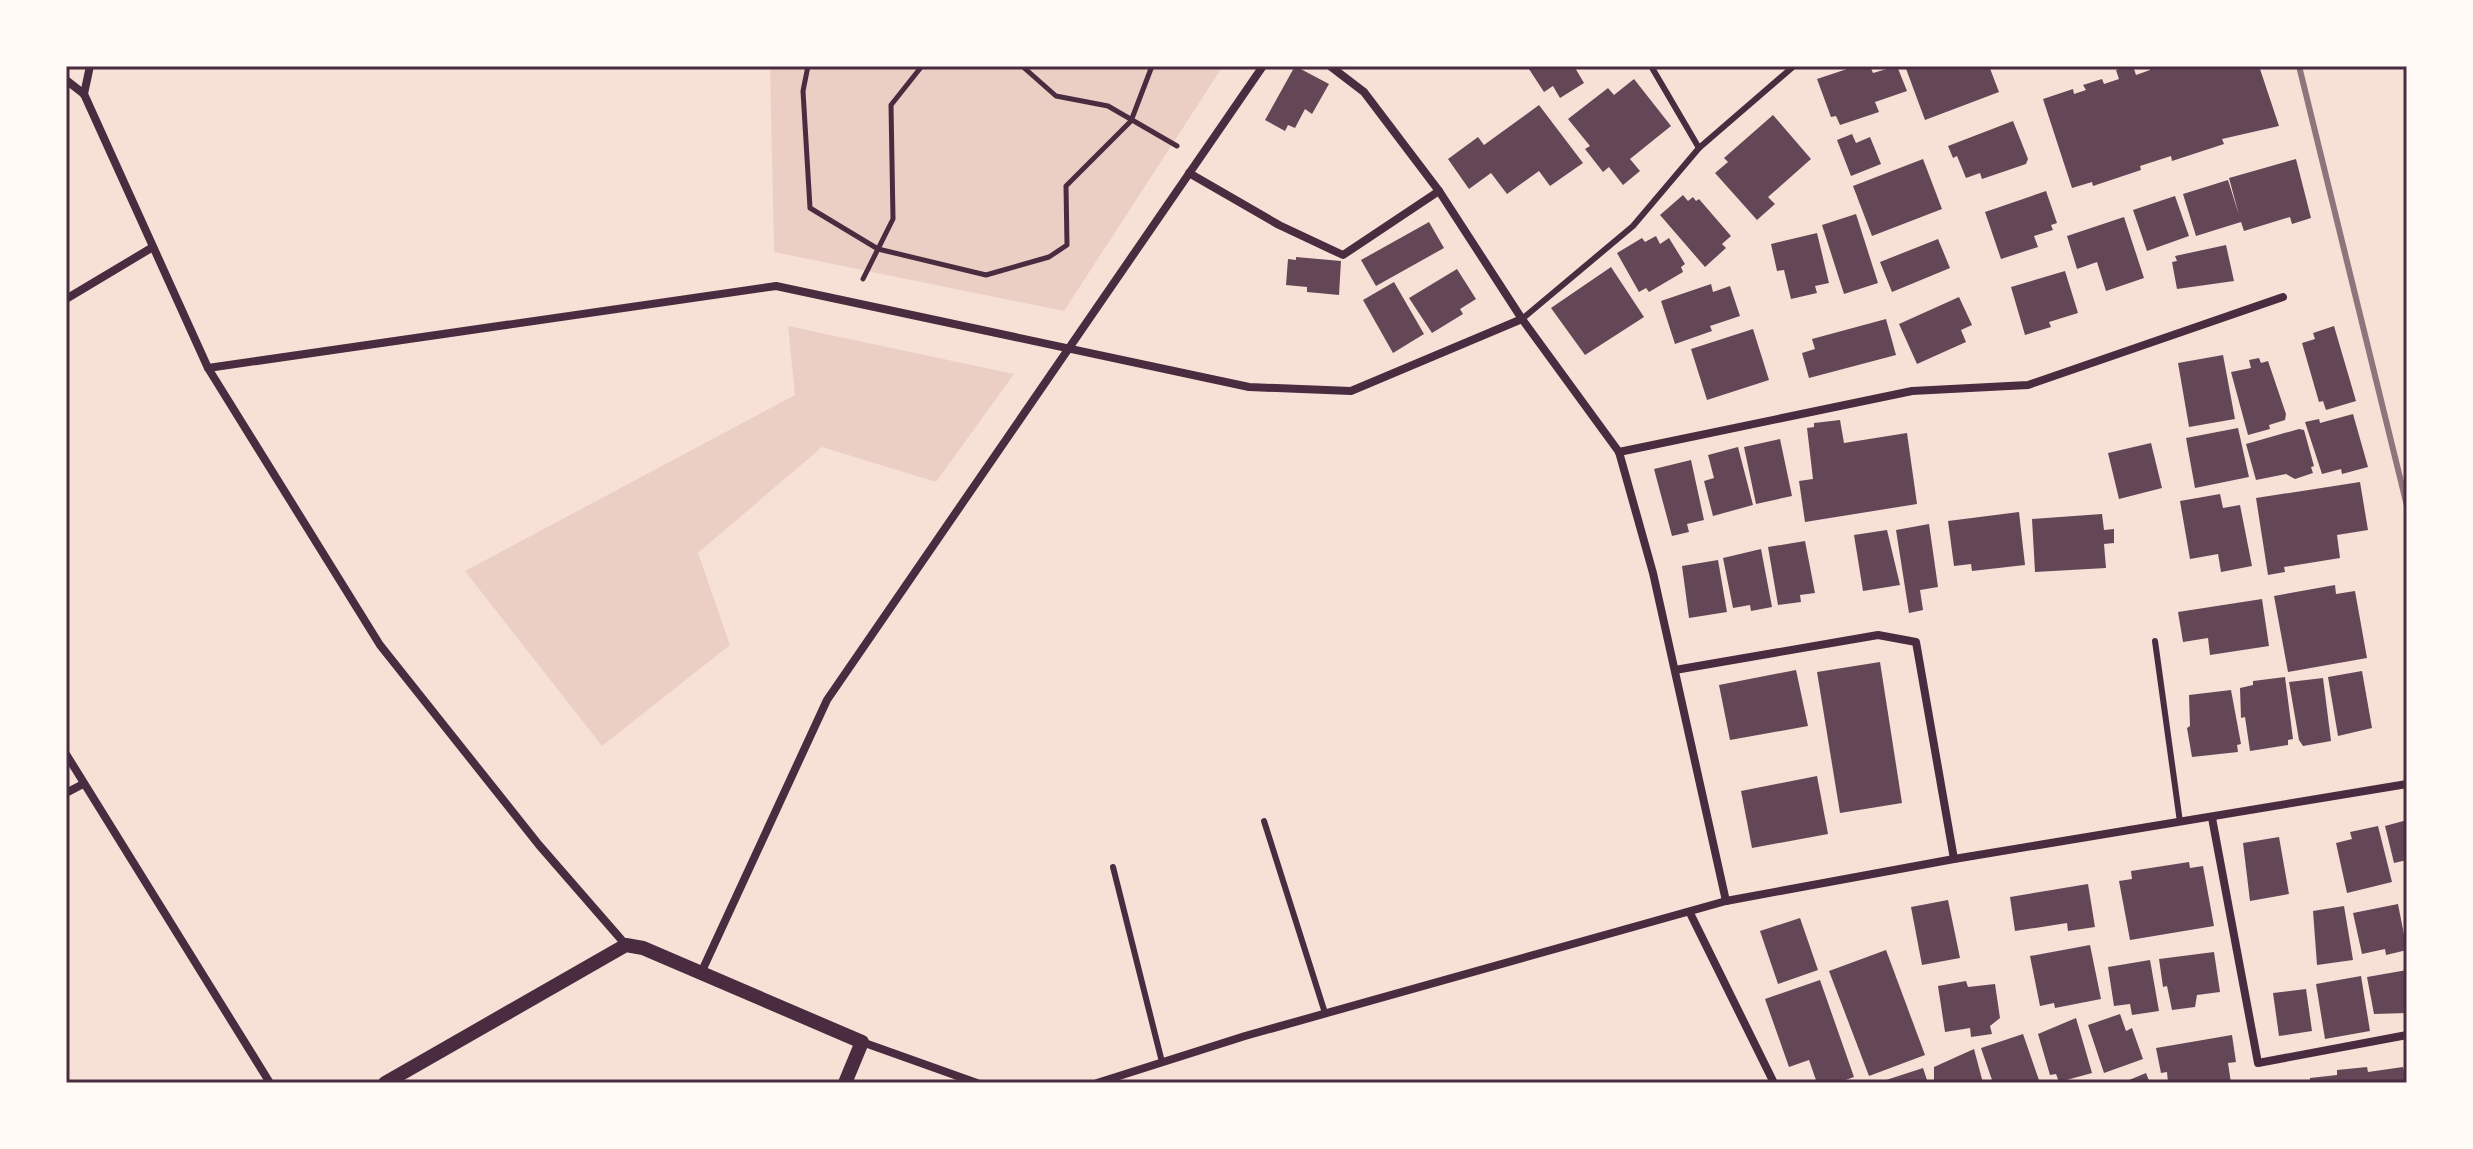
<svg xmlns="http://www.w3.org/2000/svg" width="2473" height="1149" font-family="Arial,sans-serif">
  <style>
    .green { fill: #ebcfc5 }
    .building { fill: #644757 }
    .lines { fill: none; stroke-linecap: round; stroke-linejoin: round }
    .path { stroke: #4a2c40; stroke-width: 5 }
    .service { stroke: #4a2c40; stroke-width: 6 }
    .minor { stroke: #4a2c40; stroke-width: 8 }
    .tertiary { stroke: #4a2c40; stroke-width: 14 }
    .rail { stroke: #8f747c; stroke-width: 6 }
    .neatline { fill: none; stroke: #4a2c40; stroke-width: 3 }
  </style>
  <rect width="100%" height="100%" fill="#f7e1d7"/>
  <g class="green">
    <path d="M770 66H1223L1064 311 774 252Z"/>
    <path d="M788 326 1014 374 936 482 822 447 698 553 730 645 602 746 465 571 795 395Z"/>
  </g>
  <g class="building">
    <path d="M1295 66 1329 84 1312 114 1305 109 1295 128 1288 125 1285 131 1265 120Z"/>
    <path d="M1527 66H1574L1584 83 1560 98 1553 86 1544 92Z"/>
    <path d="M1856 66H1870L1873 73 1897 66 1907 91 1875 102 1879 112 1840 125 1836 116 1831 117 1817 79Z"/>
    <path d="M1905 66H1989L1999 92 1925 120Z"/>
    <path d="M2128 66H2133L2136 75 2150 70 2149 66H2259L2279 126 2222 139 2224 144 2172 161 2171 156 2140 166 2141 170 2093 186 2092 182 2072 188 2043 99 2073 89 2074 94 2086 90 2083 85 2102 79 2104 84 2119 79 2116 70Z"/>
    <path d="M1634 79 1671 126 1630 159 1640 171 1623 185 1609 167 1603 172 1585 149 1590 146 1568 119 1608 88 1614 95Z"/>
    <path d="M1539 105 1583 163 1550 186 1539 171 1507 194 1491 173 1469 189 1448 159 1478 137 1484 145Z"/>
    <path d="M1773 115 1811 159 1768 197 1775 204 1757 220 1715 173 1728 162 1724 158Z"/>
    <path d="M2013 121 2028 159 2026 164 1982 179 1980 173 1966 178 1957 156 1953 158 1948 146Z"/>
    <path d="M1852 134 1856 143 1870 137 1881 164 1851 176 1837 140Z"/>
    <path d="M1923 159 1942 209 1872 236 1853 186Z"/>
    <path d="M2296 159 2311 218 2292 224 2290 217 2244 231 2241 222 2196 236 2183 194 2228 180 2239 215 2229 178Z"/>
    <path d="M2046 191 2057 223 2051 225 2053 230 2034 236 2038 247 2001 259 1985 212Z"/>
    <path d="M1683 195 1688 201 1693 197 1696 201 1699 199 1731 236 1722 244 1726 248 1705 267 1660 215Z"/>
    <path d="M2175 196 2189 236 2147 251 2133 210Z"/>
    <path d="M1856 214 1878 283 1844 294 1822 225Z"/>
    <path d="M2124 217 2144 278 2106 291 2097 262 2077 269 2067 236Z"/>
    <path d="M1429 222 1444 248 1376 286 1361 260Z"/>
    <path d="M1817 233 1829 283 1815 286 1817 293 1791 299 1784 270 1777 271 1771 244Z"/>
    <path d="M1656 236 1660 244 1669 238 1685 264 1681 267 1683 272 1649 292 1646 288 1639 292 1617 253 1642 238 1645 242Z"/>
    <path d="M1938 239 1950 268 1892 292 1880 262Z"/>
    <path d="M2226 245 2234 281 2177 289 2172 262 2177 261 2175 256Z"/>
    <path d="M1296 257 1341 261 1339 295 1307 292V287L1286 285 1288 259 1296 260Z"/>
    <path d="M1611 267 1644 317 1585 355 1551 308Z"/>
    <path d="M1457 269 1476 299 1460 309 1463 314 1432 333 1409 298Z"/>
    <path d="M2065 271 2078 313 2049 322 2051 327 2025 335 2011 287Z"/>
    <path d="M1394 282 1424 334 1393 353 1363 300Z"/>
    <path d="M1711 284 1713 292 1730 286 1740 316 1710 326 1712 331 1675 344 1661 301Z"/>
    <path d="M1959 297 1972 325 1961 330 1966 342 1917 364 1899 324Z"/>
    <path d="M1886 319 1896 355 1809 378 1802 353 1815 349 1812 339Z"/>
    <path d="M2334 326 2356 401 2326 410 2323 401 2319 402 2302 343 2315 339 2313 333Z"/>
    <path d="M1753 329 1769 380 1707 400 1691 349Z"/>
    <path d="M2223 355 2235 419 2189 427 2178 363Z"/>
    <path d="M2259 358 2261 363 2268 361 2286 414 2285 420 2269 425 2270 429 2248 435 2231 372 2251 368 2249 360Z"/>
    <path d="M2353 414 2368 467 2342 474 2341 469 2322 474 2305 422 2319 419 2320 423Z"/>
    <path d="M1840 420 1844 443 1907 433 1917 504 1805 522 1799 481 1813 479 1807 428 1814 427V423Z"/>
    <path d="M2238 428 2249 477 2195 488 2186 438Z"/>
    <path d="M2299 429 2304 430 2314 466 2311 467 2313 473 2295 479 2286 474 2256 480 2246 444Z"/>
    <path d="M1780 439 1792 496 1756 504 1744 447Z"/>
    <path d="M2151 443 2162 488 2119 499 2108 453Z"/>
    <path d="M1738 447 1753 505 1713 516 1704 481 1714 478 1708 455Z"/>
    <path d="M1691 460 1704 520 1687 524 1689 532 1672 536 1654 469Z"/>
    <path d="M2360 482 2368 530 2337 535 2340 558 2284 567 2285 572 2268 575 2256 498Z"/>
    <path d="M2220 494 2223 508 2240 505 2252 566 2221 572 2218 554 2190 559 2180 501Z"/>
    <path d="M2019 512 2025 565 1972 571 1971 564 1954 566 1948 521Z"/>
    <path d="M2102 514 2104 530 2114 529V543L2104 544 2106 568 2035 572 2032 519Z"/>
    <path d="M1929 524 1938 587 1920 590 1923 610 1909 613 1896 530Z"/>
    <path d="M1887 530 1900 585 1863 591 1854 535Z"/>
    <path d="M1805 541 1815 593 1800 595 1801 602 1778 605 1768 547Z"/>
    <path d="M1761 549 1772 607 1751 611 1750 605 1733 608 1723 558Z"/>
    <path d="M1718 560 1727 612 1689 618 1682 566Z"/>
    <path d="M2335 585 2336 594 2355 591 2367 658 2288 672 2274 596Z"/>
    <path d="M2262 599 2269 646 2210 655 2208 638 2183 642 2178 612Z"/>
    <path d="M1880 662 1902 803 1840 813 1817 672Z"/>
    <path d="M1796 670 1808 726 1730 740 1719 685Z"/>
    <path d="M2362 671 2372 728 2338 736 2328 677Z"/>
    <path d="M2285 677 2293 739 2288 740V745L2250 751 2245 717 2241 718 2240 688 2253 685V681Z"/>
    <path d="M2323 678 2331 741 2303 746 2299 740 2289 682Z"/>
    <path d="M2231 690 2241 744 2237 745 2238 752 2192 757 2187 728 2190 726 2189 695Z"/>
    <path d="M1817 776 1828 834 1752 848 1741 791Z"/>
    <path d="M2407 820V860L2394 863 2385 826Z"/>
    <path d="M2378 826 2392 882 2347 893 2336 843 2352 839 2350 832Z"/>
    <path d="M2279 837 2289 894 2250 901 2243 843Z"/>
    <path d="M2189 862 2190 868 2203 866 2214 926 2130 940 2119 881 2132 879 2131 871Z"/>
    <path d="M2088 884 2095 927 2068 931 2067 923 2015 931 2010 897Z"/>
    <path d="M1948 900 1960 958 1922 965 1911 907Z"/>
    <path d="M2398 904 2407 950 2386 955 2385 949 2362 954 2353 913Z"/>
    <path d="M2344 906 2353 960 2317 965 2313 911Z"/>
    <path d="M1800 918 1818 970 1778 984 1760 931Z"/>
    <path d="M2090 945 2101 999 2055 1008 2054 1003 2040 1006 2030 956Z"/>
    <path d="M1886 950 1925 1055 1869 1076 1829 971Z"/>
    <path d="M2214 952 2220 992 2197 995 2195 1007 2172 1010 2167 986 2163 987 2159 959Z"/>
    <path d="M2150 960 2159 1011 2132 1015 2130 1004 2114 1006 2108 967Z"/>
    <path d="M2407 970V1013L2374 1014 2367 977Z"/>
    <path d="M2361 976 2370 1031 2325 1039 2316 984Z"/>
    <path d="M1820 980 1854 1077 1837 1083H1817L1809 1060 1789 1067 1765 999Z"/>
    <path d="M1966 981 1968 987 1995 984 2000 1018 1990 1026 1992 1034 1971 1037 1970 1028 1945 1032 1938 986Z"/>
    <path d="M2306 989 2312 1031 2279 1036 2273 993Z"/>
    <path d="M2120 1014 2126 1031 2132 1028 2143 1059 2104 1073 2088 1025Z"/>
    <path d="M2076 1018 2092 1073 2059 1082 2056 1074 2050 1075 2038 1034Z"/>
    <path d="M2023 1034 2040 1083H1993L1981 1048Z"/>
    <path d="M2232 1035 2236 1062 2228 1063 2231 1083H2168L2167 1072 2161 1073 2156 1048Z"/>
    <path d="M1974 1049 1983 1083H1934V1067Z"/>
    <path d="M2367 1067 2368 1072 2403 1067 2407 1083H2310V1078L2337 1075V1070Z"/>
    <path d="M1923 1068 1928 1083H1880V1082Z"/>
    <path d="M2146 1073 2150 1083H2122Z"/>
  </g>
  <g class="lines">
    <g class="path">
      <path d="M808 66 803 91 810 208 878 249 986 275 1049 257 1067 245 1066 186 1131 121 1152 66"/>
      <path d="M1022 66 1056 96 1108 106 1177 146"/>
      <path d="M863 279 893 219 891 105 922 66"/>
    </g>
    <g class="service">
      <path d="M1651 66 1699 148"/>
      <path d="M1522 319 1633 226 1699 148 1794 66"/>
      <path d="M2155 641 2180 822"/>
      <path d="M1264 821 1325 1013"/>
      <path d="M1113 867 1162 1062"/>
    </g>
    <g class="minor">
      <path d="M1330 66 1364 92 1439 191 1522 319 1619 452 1653 573 1726 901"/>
      <path d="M66 80 84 94 208 368 380 645 539 845 626 945"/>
      <path d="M84 94 90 66"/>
      <path d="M1189 173 1279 225 1343 255 1439 191"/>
      <path d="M66 299 153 247"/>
      <path d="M208 368 776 286 1249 387 1351 391 1522 319"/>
      <path d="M1619 452 1912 391 2028 385 2283 297"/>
      <path d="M1675 670 1878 635 1916 642 1954 859"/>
      <path d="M66 754 270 1083"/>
      <path d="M66 793 83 784"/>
      <path d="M2212 818 2258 1063 2407 1035"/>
      <path d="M1690 913 1774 1083"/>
      <path d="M701 973 827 700 1263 66"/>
      <path d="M862 1042 977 1083"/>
      <path d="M1097 1083 1245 1036 1726 901 1954 859 2407 784"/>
    </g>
    <path class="tertiary" d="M385 1083 626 945 643 948 862 1042 845 1083"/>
    <path class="rail" d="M2299 66 2407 506"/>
  </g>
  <rect width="2473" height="1149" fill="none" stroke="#fffaf5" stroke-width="136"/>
  <rect x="68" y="68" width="2337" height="1013" class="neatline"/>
</svg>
